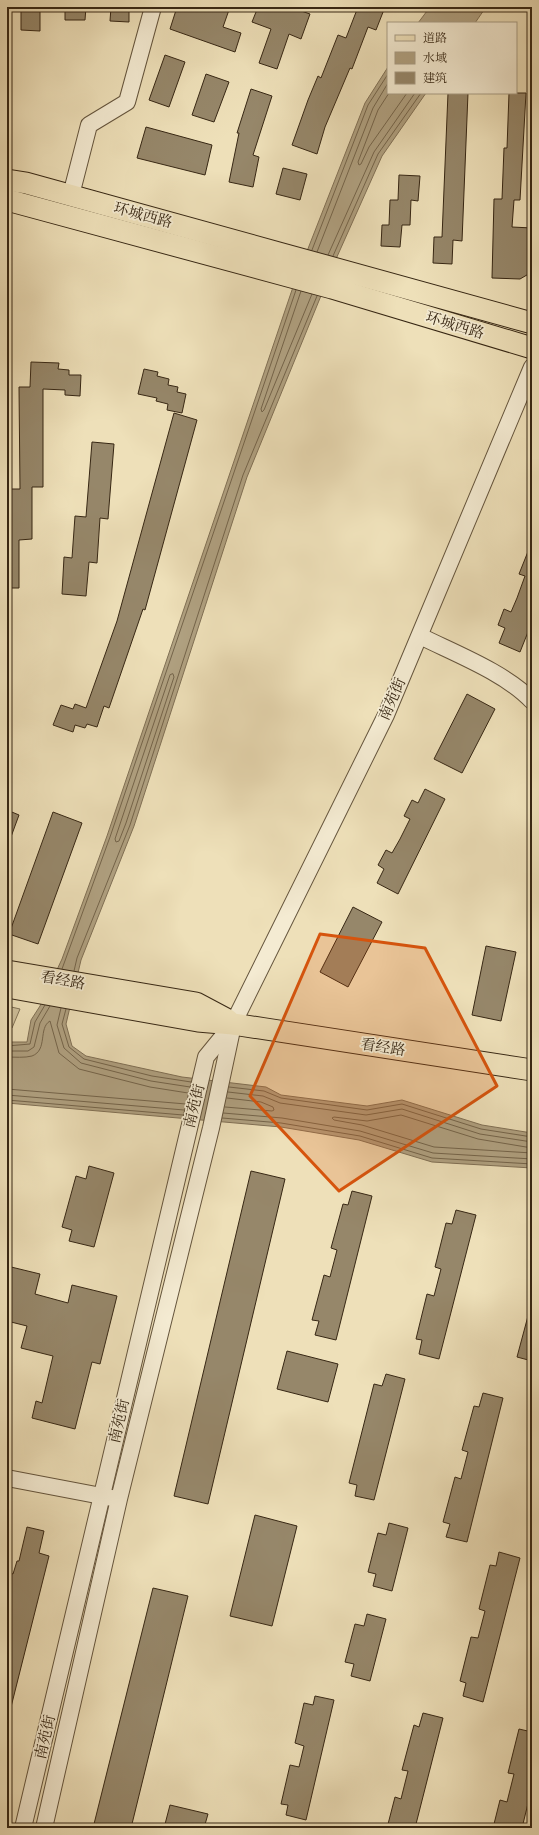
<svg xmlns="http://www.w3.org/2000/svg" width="539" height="1835" font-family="'IM FELL French Canon','Noto Serif SC',serif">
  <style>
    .green { fill: #cfc19d; stroke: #837458 }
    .water { fill: #b0a181; stroke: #807055 }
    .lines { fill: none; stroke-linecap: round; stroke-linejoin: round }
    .shore { stroke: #74644a; stroke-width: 1 }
    .building { fill: #96876a; stroke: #372714 }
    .minor-casing { stroke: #65553d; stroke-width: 18 }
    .major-casing { stroke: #372714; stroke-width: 23 }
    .minor { stroke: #f4ebd2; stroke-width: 16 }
    .major { stroke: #eee0b9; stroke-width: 21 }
    .marked { fill: #d6540d; fill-opacity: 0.2; stroke: #d6540d; stroke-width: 3; stroke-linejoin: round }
    .labels { text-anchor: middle; stroke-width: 3.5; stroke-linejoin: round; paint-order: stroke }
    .street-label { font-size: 15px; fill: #372714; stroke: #f4ebd2 }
  </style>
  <rect width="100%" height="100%" fill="#eee0b9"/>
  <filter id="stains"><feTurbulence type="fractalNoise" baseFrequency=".005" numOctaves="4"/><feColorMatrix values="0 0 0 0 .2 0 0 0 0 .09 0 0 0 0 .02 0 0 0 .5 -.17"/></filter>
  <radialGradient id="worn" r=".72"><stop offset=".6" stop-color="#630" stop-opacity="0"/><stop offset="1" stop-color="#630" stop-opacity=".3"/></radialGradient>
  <path class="green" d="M7 1006 20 1009 12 1028 7 1031Z"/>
  <g class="water">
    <path d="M430 7H486L475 23H418Z"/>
    <path d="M388 67V93H426L382 156 336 259 247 477 134 826 81 960 66 1024 72 1046 86 1056 182 1077 266 1087 281 1095 367 1106 402 1100 482 1125 532 1133V1168L432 1162 359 1140 281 1127 7 1103V1042H27L31 1020 40 1006 62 959 107 836 293 287 365 103Z"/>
  </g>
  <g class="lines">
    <g class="shore">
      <path d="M389 93 378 110 358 162 359 165 361 164 369 147 407 93"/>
      <path d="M312 250 368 105 388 74"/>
      <path d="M317 252 373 108 388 83"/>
      <path d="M328 255 374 152 415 93"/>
      <path d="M333 256 378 154 421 93"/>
      <path d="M301 291 261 409 262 412 264 410 312 294"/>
      <path d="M173 674 174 677 126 823 119 841 116 842 115 839 170 675Z"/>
      <path d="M62 969 110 837 296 290"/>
      <path d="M74 971 77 958 130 825 243 475 317 296"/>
      <path d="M61 1008 57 1025 64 1048 81 1063 151 1081 190 1087"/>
      <path d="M66 1009 62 1024 69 1047 84 1059 152 1076 191 1082"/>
      <path d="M7 1046 30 1044 35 1022 45 1005"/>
      <path d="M7 1051H28L34 1047 40 1023 50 1006"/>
      <path d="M7 1057C14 1057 25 1058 32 1056 48 1050 38 1028 50 1021L59 1053 79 1069 150 1087 188 1093"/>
      <path d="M229 1087 264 1091 281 1098 367 1110 402 1104 481 1129 532 1137"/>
      <path d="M7 1089 186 1104"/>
      <path d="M228 1092 263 1096 280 1103 366 1115 402 1109 480 1134 532 1142"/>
      <path d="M7 1095 184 1110"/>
      <path d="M7 1100 183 1115"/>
      <path d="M225 1107 272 1111 274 1110 273 1107 261 1102 227 1098"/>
      <path d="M223 1113 282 1118 360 1131 433 1153 532 1159"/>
      <path d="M222 1118 281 1123 360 1136 432 1158 532 1164"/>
      <path d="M532 1148 478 1139 401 1115 367 1121 334 1117 332 1118 334 1120 362 1125 434 1147 532 1153"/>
    </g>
  </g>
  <g class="building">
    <path d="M21 7H40V31L21 30Z"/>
    <path d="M65 7H86L85 20H65Z"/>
    <path d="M111 7H129V22L110 21Z"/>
    <path d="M177 7H230L223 27 241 33 235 52 170 29Z"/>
    <path d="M258 7H290L310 14 301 39 289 34 277 69 259 63 271 29 252 22Z"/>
    <path d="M358 7H385L376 30 368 27 352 69 350 68 325 127 317 154 292 145 308 100 318 76 321 78 338 35 346 38Z"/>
    <path d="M165 55 185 62 169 107 149 100Z"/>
    <path d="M206 74 229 82 214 122 192 115Z"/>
    <path d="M251 89 272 96 253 155 259 157 253 187 229 182 239 133H237Z"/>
    <path d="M448 93H468L462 241 453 240 452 264 433 263 434 237H442Z"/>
    <path d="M509 93H526L520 200H514L512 227 532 228V272L520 279 492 278 494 199H502L504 148H507Z"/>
    <path d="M146 127 212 145 205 175 137 158Z"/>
    <path d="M283 168 307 174 300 200 276 194Z"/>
    <path d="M399 175 420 176 418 201 411 200 410 225H402L400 247 381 246 382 225H389L390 200H398Z"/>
    <path d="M31 362 59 363 58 369 69 370V375H81L80 396 65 395V390L43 389V487H32V539L19 540V588H7V539H10V489H20L19 387H30Z"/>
    <path d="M144 369 158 372 157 376 169 379 168 385 178 387 177 392 186 394 182 413 167 410 168 404 156 401 157 398 138 394Z"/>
    <path d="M174 413 197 420 145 610 143 609 109 708 104 706 97 727 87 724 85 728 75 725 73 732 53 725 61 705 73 709 75 704 86 708 117 621Z"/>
    <path d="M92 442 114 444 108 519 100 518 97 563 89 562 86 596 62 594 64 557 72 558 75 516 86 517Z"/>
    <path d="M531 544 532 622 520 652 499 643 505 628 498 625 504 609 511 612 517 598 525 576 519 574Z"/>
    <path d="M467 694 495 709 462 773 434 759Z"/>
    <path d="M425 789 445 799 398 894 377 883 384 869 378 865 386 850 392 853 400 839 410 819 404 816 412 800 418 803Z"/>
    <path d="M7 810 19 815 8 845H7Z"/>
    <path d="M53 812 82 823 38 944 9 934Z"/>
    <path d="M353 907 382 922 348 987 320 972Z"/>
    <path d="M486 946 516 952 501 1021 472 1015Z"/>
    <path d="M89 1166 114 1173 94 1247 69 1241 72 1230 62 1227 76 1176 86 1179Z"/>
    <path d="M251 1171 285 1179 208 1504 174 1496Z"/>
    <path d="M352 1191 372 1196 336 1340 315 1335 319 1321 312 1320 324 1275 330 1277 337 1250 331 1248 343 1204 348 1205Z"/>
    <path d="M456 1210 476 1215 439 1359 419 1354 422 1340 416 1339 427 1294 434 1296 441 1269 435 1267 446 1223 452 1224Z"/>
    <path d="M7 1266 40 1274 35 1294 68 1303 72 1285 117 1296 100 1364 92 1362 75 1429 32 1418 36 1401 42 1403 53 1356 21 1348 27 1326 7 1321Z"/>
    <path d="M528 1316H532V1361L517 1357Z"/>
    <path d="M287 1351 338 1364 328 1402 277 1389Z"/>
    <path d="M386 1374 405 1379 374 1500 355 1496 357 1485 349 1483 374 1384 382 1386Z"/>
    <path d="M483 1393 503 1398 467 1542 446 1537 450 1524 443 1522 455 1477 461 1479 468 1452 462 1450 474 1406 479 1407Z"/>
    <path d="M255 1515 297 1526 272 1626 230 1616Z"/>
    <path d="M389 1523 408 1528 392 1591 373 1586 376 1574 368 1572 378 1533 386 1535Z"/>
    <path d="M27 1527 44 1531 39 1553 49 1556 11 1707 7 1706V1572L13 1574 17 1561H19Z"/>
    <path d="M499 1552 520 1558 483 1702 463 1696 466 1683 460 1681 471 1637 478 1638 485 1611 479 1609 490 1565 496 1566Z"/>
    <path d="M153 1588 188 1596 131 1828H93Z"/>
    <path d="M367 1614 386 1619 370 1681 351 1676 354 1664 345 1662 355 1624 364 1626Z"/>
    <path d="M315 1696 334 1700 306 1820 286 1815 288 1805 281 1804 290 1765 299 1767 304 1746 295 1743 304 1703 313 1705Z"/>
    <path d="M423 1713 443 1718 415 1828H387L395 1797 401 1799 408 1771 402 1770 414 1725 419 1727Z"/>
    <path d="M519 1729 532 1732V1787L522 1828H493L500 1800 507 1802 514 1774 508 1773Z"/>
    <path d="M170 1805 208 1814 204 1828H164Z"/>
  </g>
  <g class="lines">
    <g class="minor-casing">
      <g id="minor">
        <path d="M71 195 89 125 127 102 153 7"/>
        <path d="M420 636C454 653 506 673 532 701"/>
        <path d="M7 1478 112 1498"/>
        <path d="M23 1828 206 1057 233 1024 386 715 532 367"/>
        <path d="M44 1828 119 1499 211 1128 233 1025"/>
      </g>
    </g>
    <g class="major-casing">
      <g id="major">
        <path d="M7 180 26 183C195 229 363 277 532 323"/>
        <path d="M7 200 332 288 532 348"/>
        <path d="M7 971 196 1003 228 1020"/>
        <path d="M7 987 198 1021 233 1024 532 1070"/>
      </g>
    </g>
    <use href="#minor" class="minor"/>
    <use href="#major" class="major"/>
  </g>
  <path class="marked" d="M320 934 425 948 497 1086 339 1191 250 1096Z"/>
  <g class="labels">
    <g class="street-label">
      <text transform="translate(143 215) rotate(15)" y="5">环城西路</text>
      <text transform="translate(455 325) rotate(17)" y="5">环城西路</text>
      <text transform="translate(392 699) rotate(-66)" y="5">南苑街</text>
      <text transform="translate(63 980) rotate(10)" y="5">看经路</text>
      <text transform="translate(383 1047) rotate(9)" y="5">看经路</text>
      <text transform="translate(194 1106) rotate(-76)" y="5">南苑街</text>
      <text transform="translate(119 1421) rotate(-77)" y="5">南苑街</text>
      <text transform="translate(45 1737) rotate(-77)" y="5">南苑街</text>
    </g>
  </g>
  <rect width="539" height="1835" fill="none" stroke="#eee0b9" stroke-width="24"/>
  <rect x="8" y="8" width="523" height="1819" fill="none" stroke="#372714" stroke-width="2"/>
  <rect x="12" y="12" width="515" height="1811" fill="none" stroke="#372714"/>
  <rect x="387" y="22" width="130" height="72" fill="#f4ebd2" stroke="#a89d86"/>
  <rect x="395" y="35" width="20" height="6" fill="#eee0b9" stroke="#a89d86"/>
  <text x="423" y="42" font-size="12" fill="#372714">道路</text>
  <rect x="395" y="52" width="20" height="12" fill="#b0a181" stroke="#a89d86"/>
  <text x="423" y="62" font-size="12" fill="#372714">水域</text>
  <rect x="395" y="72" width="20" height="12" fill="#96876a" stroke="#a89d86"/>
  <text x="423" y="82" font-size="12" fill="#372714">建筑</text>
  <rect width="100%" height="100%" filter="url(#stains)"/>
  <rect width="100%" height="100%" fill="url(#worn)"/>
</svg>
